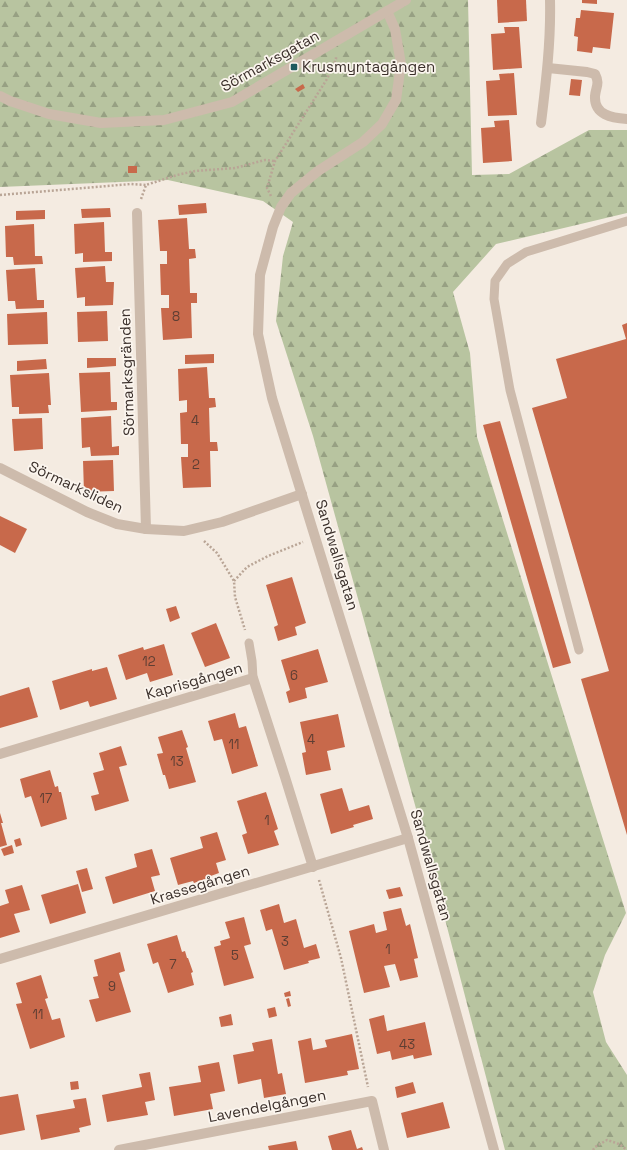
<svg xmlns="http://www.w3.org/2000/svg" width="627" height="1150" font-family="'Space Grotesk',sans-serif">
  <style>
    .forest { fill: url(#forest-firs) }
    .building { fill: #c8694b }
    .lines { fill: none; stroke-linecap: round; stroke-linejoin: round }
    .path { stroke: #b9a596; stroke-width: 2.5; stroke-dasharray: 2 2; stroke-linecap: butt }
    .lane { stroke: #cdbbac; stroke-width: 9 }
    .street { stroke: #cdbbac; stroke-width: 10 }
    .poi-dot { fill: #1f5a5e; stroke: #fbf5ee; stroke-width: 1.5 }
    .labels { text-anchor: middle; stroke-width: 3.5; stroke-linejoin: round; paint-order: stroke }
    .number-label { font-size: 13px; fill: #5e3e33 }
    .street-label { font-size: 15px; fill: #3b302b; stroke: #fbf5ee }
    .poi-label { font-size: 15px; fill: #3b302b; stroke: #fbf5ee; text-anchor: start }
  </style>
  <defs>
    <pattern id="forest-firs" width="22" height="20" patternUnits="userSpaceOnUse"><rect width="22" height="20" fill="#b8c4a0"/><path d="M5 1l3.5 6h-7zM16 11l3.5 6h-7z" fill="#97a083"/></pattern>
  </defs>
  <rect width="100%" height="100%" fill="#f4ebe1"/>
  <path class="forest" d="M0 0H468L472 175 509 174 589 130H627V213L496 244 453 292 470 353 477 437 626 913 605 955 593 992 606 1042 627 1075V1150H505L420 823 313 436 276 321 283 256 293 222 263 201 168 180 0 187Z"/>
  <g class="building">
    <path d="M497 0H526L527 21 498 23Z"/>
    <path d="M582 0H597V4L582 3Z"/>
    <path d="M581 10 614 13 610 49 593 47 592 53 577 51 578 37 574 36 576 18H580Z"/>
    <path d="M504 27H519L522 68 493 70 491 34 505 33Z"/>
    <path d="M514 73 517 115 488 116 486 81 500 80 499 74Z"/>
    <path d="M571 79 582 80 580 96 569 95Z"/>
    <path d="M303 84 305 88 298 92 295 89Z"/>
    <path d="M509 120 512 161 483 163 481 128 495 127 494 121Z"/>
    <rect x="128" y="166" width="9" height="7"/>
    <path d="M206 203 207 213 179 215 178 205Z"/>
    <path d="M110 208 111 217 82 218 81 209Z"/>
    <path d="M45 210V219L16 220V211Z"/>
    <path d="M187 218 189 249H195L196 258 189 259 190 293H197V303H191L192 338 163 340 161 308H169V295H161L160 264H167V251H160L158 220Z"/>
    <path d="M104 222 105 252H112V261L83 262V253L75 254 74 224Z"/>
    <path d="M34 224 35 256H42L43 264 14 265 13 257H6L5 226Z"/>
    <path d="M105 266 106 282H114L113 305 85 306V297L77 298 75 268Z"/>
    <path d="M35 268 37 300H44V308L16 309 15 301H8L6 270Z"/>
    <path d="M107 311 108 341 78 342 77 312Z"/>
    <path d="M47 312 48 344 8 345 7 314Z"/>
    <path d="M627 323V835L581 679 609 671 532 408 567 398 556 359 626 339 622 325Z"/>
    <path d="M214 354V363L185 364V355Z"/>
    <path d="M87 358H116V366L87 368Z"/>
    <path d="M46 359 47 369 17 371V361Z"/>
    <path d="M207 367 209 398H215L216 407 209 408 210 442H217L218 451H210L211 487 183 488 181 457H188V444H181L180 413 187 412V400L179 401 178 369Z"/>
    <path d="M110 372 111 402H117V410L81 412 79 373Z"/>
    <path d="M49 373 51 405H48L49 413 19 414V407H12L10 375Z"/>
    <path d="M111 416 112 447 119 446V455L91 456 90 447 82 448 81 418Z"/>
    <path d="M42 418 43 449 14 451 12 419Z"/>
    <path d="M500 421 571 663 553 668 483 425Z"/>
    <path d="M113 460 114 491 84 492 83 461Z"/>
    <path d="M0 516 27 529 15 553 0 545Z"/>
    <path d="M292 577 306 623 295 627 297 635 278 641 274 627 278 625 266 585Z"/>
    <path d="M176 606 180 618 170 622 166 609Z"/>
    <path d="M216 623 230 658 205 667 191 633Z"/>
    <path d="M164 644 173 675 150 682 147 673 126 680 118 655 143 647 144 650Z"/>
    <path d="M318 649 328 682 305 688 307 698 289 703 286 692 290 690 281 660Z"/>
    <path d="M107 667 117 699 90 707 88 701 60 710 52 681 92 669V671Z"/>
    <path d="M29 687 38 717 0 728V696Z"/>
    <path d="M235 713 239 728 246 726 258 766 232 774 222 739 214 741 208 721Z"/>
    <path d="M338 714 345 747 327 751 331 770 306 775 302 753 306 752 300 722Z"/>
    <path d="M182 730 188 747 186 748 196 782 169 789 165 775H163L157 754 163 753 158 737Z"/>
    <path d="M121 746 127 765 119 767 129 801 95 811 91 796 99 794 93 773 104 770 99 753Z"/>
    <path d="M50 770 55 787 58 786 59 792H61L67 819 41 827 31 796 25 798 20 779Z"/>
    <path d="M342 788 349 811 369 805 373 819 353 825 354 827 331 834 320 794Z"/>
    <path d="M266 792 278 829 274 831 279 845 248 854 242 835 247 833 237 801Z"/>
    <path d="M0 813 3 823H1L7 845 0 847Z"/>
    <path d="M217 832 226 860 216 863 219 873 208 877V878L194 883 193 881 178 885 170 858 203 848 200 837Z"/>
    <path d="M20 838 22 845 16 847 14 840Z"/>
    <path d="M12 845 14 853 4 856 1 849Z"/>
    <path d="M152 849 160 875 151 877 155 891 113 904 105 877 137 867 134 854Z"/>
    <path d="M87 868 93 889 82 892 76 871Z"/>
    <path d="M78 884 86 913 50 924 41 895Z"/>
    <path d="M22 885 30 910 14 914 20 932 0 938V906L9 903 5 890Z"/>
    <path d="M400 887 403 896 389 899 386 890Z"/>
    <path d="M279 904 284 923 296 919 304 948 316 944 320 958 308 961 309 963 284 970 272 929 266 931 260 910Z"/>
    <path d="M401 908 406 926 410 924 418 958 414 959 418 977 400 981 395 964 384 966 390 987 364 993 349 931 374 924 376 933 387 930 383 912Z"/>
    <path d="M244 917 251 944 244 946 254 978 224 986 214 947 221 945 220 941 230 938 225 922Z"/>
    <path d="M177 935 182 952 185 951 187 958H188L193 972 191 973 194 985 168 993 158 962 153 964 147 944Z"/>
    <path d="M120 952 125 971 119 973 131 1012 96 1022 89 1000 99 998 93 977 98 976 94 960Z"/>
    <path d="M41 975 48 998 45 999 52 1020 60 1018 65 1037 30 1049 16 1004 22 1003 16 983Z"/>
    <path d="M290 991 291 996 285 997 284 993Z"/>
    <path d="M289 998 291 1006 288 1007 286 999Z"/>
    <path d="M275 1007 277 1016 269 1018 267 1009Z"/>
    <path d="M231 1014 233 1025 221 1027 219 1017Z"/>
    <path d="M384 1015 387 1031 425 1022 432 1055 414 1059 413 1055 392 1060 390 1051 377 1054 369 1019Z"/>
    <path d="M352 1034 359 1069 347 1071 348 1075 305 1083 298 1041 311 1038 313 1050 327 1047 325 1040Z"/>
    <path d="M272 1039 278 1074 282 1073 286 1094 264 1098 261 1079 238 1084 233 1055 254 1051 252 1043Z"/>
    <path d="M219 1062 225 1091 210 1094 213 1109 174 1116 169 1087 201 1082 198 1066Z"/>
    <path d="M150 1072 155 1100 145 1102 148 1115 107 1122 102 1095 142 1087 139 1074Z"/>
    <path d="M78 1081 79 1089 71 1090 70 1082Z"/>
    <path d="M413 1082 416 1093 397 1098 395 1087Z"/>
    <path d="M18 1094 25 1130 0 1135V1097Z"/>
    <path d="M86 1098 91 1125 79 1128 80 1132 41 1140 36 1115 75 1108 73 1100Z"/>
    <path d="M443 1102 450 1128 407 1138 401 1113Z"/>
    <path d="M351 1130 357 1149 362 1147 363 1150H332L328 1136Z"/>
    <path d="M296 1141 298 1150H269L268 1146Z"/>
  </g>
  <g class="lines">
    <g class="path">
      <path d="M0 195 131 184 146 185"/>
      <path d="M271 196 267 188 275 161 327 79 336 59V57"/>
      <path d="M141 199 146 185 177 175 195 171 235 168 265 160 275 161"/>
      <path d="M204 541 217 553 234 581 235 597 245 630"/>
      <path d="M234 581 247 567 268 556 303 542"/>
      <path d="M319 880 341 958 368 1087"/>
      <path d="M593 1150 595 1147 607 1140 619 1144 627 1150"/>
    </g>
    <g class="lane">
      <path d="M249 643 252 661 253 678"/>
      <path d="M579 650 510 390 494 299 495 281 507 264 526 252 627 221"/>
    </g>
    <g class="street">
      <path d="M387 11 395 29 401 64 396 100 382 124 363 142 318 171 291 193 281 207 273 227 260 275 258 334 272 398 408 838 494 1150"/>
      <path d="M548 68 587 72 595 74C600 84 596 86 595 96 594 115 612 118 627 119"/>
      <path d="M0 96 10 101 49 114 101 123 164 120 232 102 406 0"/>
      <path d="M541 123C546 82 551 41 550 0"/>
      <path d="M137 213 146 529"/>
      <path d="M0 468 87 512 117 524 146 529 184 531 222 522 302 494"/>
      <path d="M0 754 253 678 285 777 313 867"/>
      <path d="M0 959 408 838"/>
      <path d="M119 1150 372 1101 384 1150"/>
    </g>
  </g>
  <rect class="poi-dot" x="290" y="63" width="8" height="8" rx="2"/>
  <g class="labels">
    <g class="number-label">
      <text x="176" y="321">8</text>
      <text x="195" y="425">4</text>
      <text x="196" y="469">2</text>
      <text x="149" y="666">12</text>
      <text x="294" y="680">6</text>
      <text x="311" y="744">4</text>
      <text x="234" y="749">11</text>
      <text x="177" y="766">13</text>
      <text x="46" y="803">17</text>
      <text x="267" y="825">1</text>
      <text x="285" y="946">3</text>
      <text x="388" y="954">1</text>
      <text x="235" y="960">5</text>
      <text x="173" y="969">7</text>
      <text x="112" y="991">9</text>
      <text x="38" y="1019">11</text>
      <text x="407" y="1049">43</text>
    </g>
    <g class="street-label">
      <text transform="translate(270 61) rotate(-29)" y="5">Sörmarksgatan</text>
      <text transform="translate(127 372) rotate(-92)" y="5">Sörmarksgränden</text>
      <text transform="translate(76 487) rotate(25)" y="5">Sörmarksliden</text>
      <text transform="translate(337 555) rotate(73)" y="5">Sandwallsgatan</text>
      <text transform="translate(194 681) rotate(-16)" y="5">Kaprisgången</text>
      <text transform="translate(431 865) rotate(74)" y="5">Sandwallsgatan</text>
      <text transform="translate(200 885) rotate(-17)" y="5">Krassegången</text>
      <text transform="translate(267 1106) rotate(-11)" y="5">Lavendelgången</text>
    </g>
    <g class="poi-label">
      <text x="302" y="72">Krusmyntagången</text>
    </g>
  </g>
</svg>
